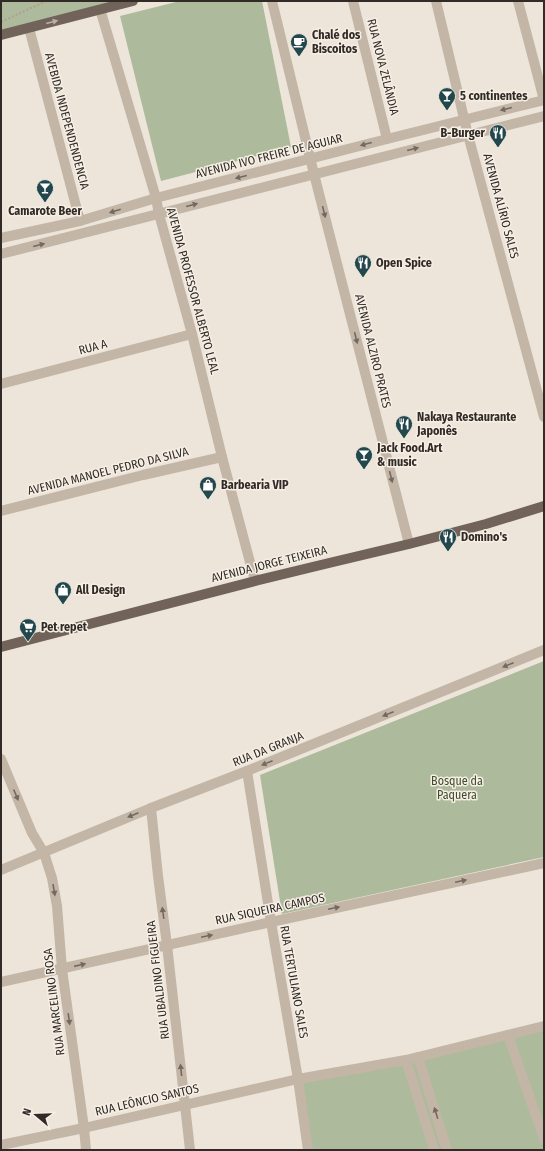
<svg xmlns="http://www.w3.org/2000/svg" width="545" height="1151" font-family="'Fira Sans Condensed',sans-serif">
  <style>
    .green { fill: #adba9b }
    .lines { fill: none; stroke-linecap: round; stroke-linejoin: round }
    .path { stroke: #afa091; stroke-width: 2; stroke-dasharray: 2 2; stroke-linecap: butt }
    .minor { stroke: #c3b6a7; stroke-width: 10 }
    .major { stroke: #716359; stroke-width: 10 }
    .oneway { fill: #bab0a6 }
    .oneway2 { fill: #736960 }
    .labels { text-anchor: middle; stroke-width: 3; stroke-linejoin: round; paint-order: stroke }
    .poi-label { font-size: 12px; font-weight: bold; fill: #312a26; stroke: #f6efe5; text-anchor: start }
    .street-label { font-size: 12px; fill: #312a26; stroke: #f6efe5 }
    .park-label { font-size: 12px; fill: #3f4c2d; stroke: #f6efe5 }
  </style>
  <rect width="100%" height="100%" fill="#ede5d9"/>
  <g class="green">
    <path d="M4 1H136L1 35V2Z"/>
    <path d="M180 1H262L291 147 161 181 120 16Z"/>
    <path d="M544 661V857L282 914 260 775Z"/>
    <path d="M544 1027V1150H311L298 1079Z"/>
  </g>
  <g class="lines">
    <path class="path" d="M1 22 46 1"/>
    <g class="minor">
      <path d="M272 1 314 174 409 544"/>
      <path d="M353 1 387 139"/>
      <path d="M436 1 468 135 544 417"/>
      <path d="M518 1 544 100"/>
      <path d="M100 9 156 198 159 214 192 334 222 457 255 581"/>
      <path d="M29 28 80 221"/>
      <path d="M1 238 80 221 156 198 387 139 544 100"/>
      <path d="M1 254 544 116"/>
      <path d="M1 384 192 334"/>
      <path d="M1 511 143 475 222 457"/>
      <path d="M1 759 32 833 44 853 52 878 57 906 62 969 84 1128 86 1150"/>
      <path d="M247 771 271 922 298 1079 308 1150"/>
      <path d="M151 808 158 876 167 945 190 1150"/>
      <path d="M1 870 151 808 247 771 544 650"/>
      <path d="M1 982 271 922 544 863"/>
      <path d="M508 1035 544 1139"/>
      <path d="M418 1057 447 1150"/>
      <path d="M406 1060 434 1150"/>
      <path d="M1 1145 84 1128 298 1079 406 1060 544 1026"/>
    </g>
    <g class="major">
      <path d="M1 35 133 1"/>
      <path d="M1 647 255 581 329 563 409 544 486 524 544 506"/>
    </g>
  </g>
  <defs><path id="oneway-solid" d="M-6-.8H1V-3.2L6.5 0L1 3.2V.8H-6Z"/></defs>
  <use class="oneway" href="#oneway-solid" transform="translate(52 22) rotate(-15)"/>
  <g class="oneway2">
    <use href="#oneway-solid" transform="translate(506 109) rotate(166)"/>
    <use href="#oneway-solid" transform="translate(366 144) rotate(165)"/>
    <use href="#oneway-solid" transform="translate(413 149) rotate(-14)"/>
    <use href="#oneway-solid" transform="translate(241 177) rotate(166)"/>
    <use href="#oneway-solid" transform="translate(192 205) rotate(-15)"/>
    <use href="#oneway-solid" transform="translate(115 211) rotate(163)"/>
    <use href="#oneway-solid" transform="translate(324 212) rotate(76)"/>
    <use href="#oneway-solid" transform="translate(39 245) rotate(-14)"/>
    <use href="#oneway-solid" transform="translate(356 338) rotate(76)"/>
    <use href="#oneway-solid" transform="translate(391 477) rotate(76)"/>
    <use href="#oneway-solid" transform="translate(508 665) rotate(158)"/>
    <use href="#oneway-solid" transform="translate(388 714) rotate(158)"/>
    <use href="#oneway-solid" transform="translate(267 763) rotate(158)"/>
    <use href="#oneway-solid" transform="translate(16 795) rotate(67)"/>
    <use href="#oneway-solid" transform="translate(133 815) rotate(157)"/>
    <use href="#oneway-solid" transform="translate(461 881) rotate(-12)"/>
    <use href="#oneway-solid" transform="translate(54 890) rotate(80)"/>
    <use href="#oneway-solid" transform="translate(334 908) rotate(-12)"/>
    <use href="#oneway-solid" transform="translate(163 913) rotate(-98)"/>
    <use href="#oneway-solid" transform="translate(207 936) rotate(-12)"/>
    <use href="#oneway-solid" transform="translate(80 965) rotate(-13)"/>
    <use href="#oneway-solid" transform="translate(69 1019) rotate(82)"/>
    <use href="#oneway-solid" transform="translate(181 1070) rotate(-96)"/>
    <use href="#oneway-solid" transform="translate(436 1113) rotate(-107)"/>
  </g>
  <defs>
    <g id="cafe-pin" transform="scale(0.9)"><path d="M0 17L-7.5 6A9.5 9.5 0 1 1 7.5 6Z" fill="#22474d" stroke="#f6efe5"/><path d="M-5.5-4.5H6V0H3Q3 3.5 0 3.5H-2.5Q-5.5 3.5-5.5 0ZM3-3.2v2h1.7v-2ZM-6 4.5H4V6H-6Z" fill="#fff"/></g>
    <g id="bar-pin" transform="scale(0.9)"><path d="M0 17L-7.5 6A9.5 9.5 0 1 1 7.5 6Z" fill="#22474d" stroke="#f6efe5"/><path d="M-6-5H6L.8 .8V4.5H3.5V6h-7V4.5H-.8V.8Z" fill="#fff"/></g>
    <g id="restaurant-pin" transform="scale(0.9)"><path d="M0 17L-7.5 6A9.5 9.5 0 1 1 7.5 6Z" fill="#22474d" stroke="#f6efe5"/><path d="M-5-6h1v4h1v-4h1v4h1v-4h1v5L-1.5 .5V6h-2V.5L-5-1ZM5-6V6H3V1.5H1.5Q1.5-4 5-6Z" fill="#fff"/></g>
    <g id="shop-pin" transform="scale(0.9)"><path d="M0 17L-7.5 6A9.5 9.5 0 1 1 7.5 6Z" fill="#22474d" stroke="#f6efe5"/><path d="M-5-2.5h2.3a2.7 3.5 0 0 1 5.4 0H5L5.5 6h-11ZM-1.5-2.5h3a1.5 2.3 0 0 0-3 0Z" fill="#fff"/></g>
    <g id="supermarket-pin" transform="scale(0.9)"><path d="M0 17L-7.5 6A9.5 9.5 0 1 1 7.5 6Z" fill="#22474d" stroke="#f6efe5"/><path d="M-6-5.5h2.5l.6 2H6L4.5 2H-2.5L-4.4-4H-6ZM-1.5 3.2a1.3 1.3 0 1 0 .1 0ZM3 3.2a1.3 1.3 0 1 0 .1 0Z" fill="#fff"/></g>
  </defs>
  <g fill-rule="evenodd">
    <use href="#cafe-pin" x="299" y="42"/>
    <use href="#bar-pin" x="447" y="96"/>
    <use href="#restaurant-pin" x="498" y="133"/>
    <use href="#bar-pin" x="45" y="188"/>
    <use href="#restaurant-pin" x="363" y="263"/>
    <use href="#restaurant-pin" x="404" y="424"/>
    <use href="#bar-pin" x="364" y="455"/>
    <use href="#shop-pin" x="208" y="485"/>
    <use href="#restaurant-pin" x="448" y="537"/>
    <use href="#shop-pin" x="63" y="590"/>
    <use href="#supermarket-pin" x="28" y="627"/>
  </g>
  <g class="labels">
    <g class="poi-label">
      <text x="312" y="39">Chalé dos<tspan x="312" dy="14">Biscoitos</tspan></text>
      <text x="460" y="100">5 continentes</text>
      <text x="485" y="137" text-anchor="end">B-Burger</text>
      <text x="45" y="215" text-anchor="middle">Camarote Beer</text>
      <text x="376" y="267">Open Spice</text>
      <text x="417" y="421">Nakaya Restaurante<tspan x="417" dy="14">Japonês</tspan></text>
      <text x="377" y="452">Jack Food.Art<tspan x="377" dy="14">&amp; music</tspan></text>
      <text x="221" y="489">Barbearia VIP</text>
      <text x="461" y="541">Domino's</text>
      <text x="76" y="594">All Design</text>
      <text x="41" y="631">Pet repet</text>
    </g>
    <g class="street-label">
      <text transform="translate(383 67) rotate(76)" y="4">RUA NOVA ZELÂNDIA</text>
      <text transform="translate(67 121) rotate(75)" y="4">AVEBIDA INDEPENDENDENCIA</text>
      <text transform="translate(269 156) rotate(-14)" y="4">AVENIDA IVO FREIRE DE AGUIAR</text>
      <text transform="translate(501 206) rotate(75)" y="4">AVENIDA ALÍRIO SALES</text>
      <text transform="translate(193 291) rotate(75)" y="4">AVENIDA PROFESSOR ALBERTO LEAL</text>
      <text transform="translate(93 347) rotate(-15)" y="4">RUA A</text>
      <text transform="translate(373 351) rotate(76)" y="4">AVENIDA ALZIRO PRATES</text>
      <text transform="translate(108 471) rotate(-14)" y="4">AVENIDA MANOEL PEDRO DA SILVA</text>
      <text transform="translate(269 564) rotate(-14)" y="4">AVENIDA JORGE TEIXEIRA</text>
      <text transform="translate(268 749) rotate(-22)" y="4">RUA DA GRANJA</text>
      <text transform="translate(270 909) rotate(-12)" y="4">RUA SIQUEIRA CAMPOS</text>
      <text transform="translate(158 980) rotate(-97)" y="4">RUA UBALDINO FIGUEIRA</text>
      <text transform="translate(294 982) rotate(80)" y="4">RUA TERTULIANO SALES</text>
      <text transform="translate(54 1002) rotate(-97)" y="4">RUA MARCELINO ROSA</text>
      <text transform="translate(147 1100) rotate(-13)" y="4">RUA LEÔNCIO SANTOS</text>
    </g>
    <g class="park-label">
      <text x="457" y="785">Bosque da<tspan x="457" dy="14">Paquera</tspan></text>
    </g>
  </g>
  <rect width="545" height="1151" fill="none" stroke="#312a26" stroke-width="4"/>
  <g transform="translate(36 1115) rotate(289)" stroke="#f6efe5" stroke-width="3" paint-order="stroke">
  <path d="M0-3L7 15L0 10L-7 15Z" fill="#312a26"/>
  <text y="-6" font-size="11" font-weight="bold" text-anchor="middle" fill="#312a26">N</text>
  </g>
</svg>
